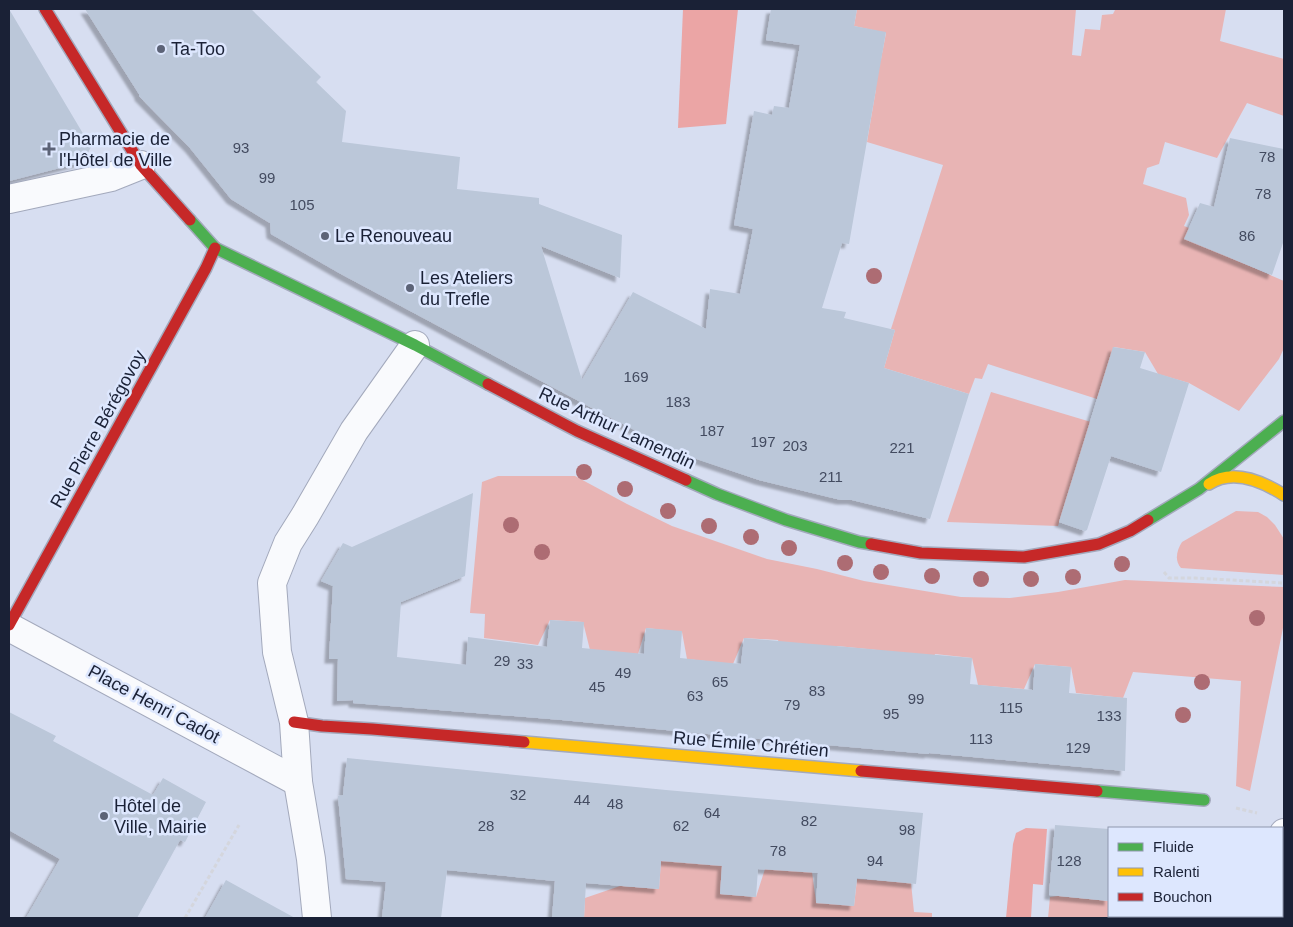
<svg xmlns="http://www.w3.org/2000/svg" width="1293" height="927" font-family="Arial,sans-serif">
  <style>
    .green { fill: #e8b4b4 }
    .forest { fill: #eba5a5 }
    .building { fill: #bbc7d9; filter: url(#shadow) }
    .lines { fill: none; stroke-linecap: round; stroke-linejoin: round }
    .street-casing { stroke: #a3a9bc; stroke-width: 30 }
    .fast-casing { stroke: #a3a9bc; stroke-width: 14 }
    .slow-casing { stroke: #a3a9bc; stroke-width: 14 }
    .jam-casing { stroke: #a3a9bc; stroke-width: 14 }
    .path { stroke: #d4d6dd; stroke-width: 3; stroke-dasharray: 4 2.5; stroke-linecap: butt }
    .street { stroke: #f9fafd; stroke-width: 28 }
    .fast { stroke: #4caf50; stroke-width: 11 }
    .slow { stroke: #ffc107; stroke-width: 11 }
    .jam { stroke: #c62828; stroke-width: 11 }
    .tree { fill: #ad6c73 }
    .poi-dot { fill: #5c6377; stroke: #dde7fe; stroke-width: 2 }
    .labels { text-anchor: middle; stroke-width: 5; stroke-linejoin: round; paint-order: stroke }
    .number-label { font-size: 15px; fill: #434b60 }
    .poi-label { font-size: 18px; fill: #1a2136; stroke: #dde7fe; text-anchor: start }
    .street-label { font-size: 18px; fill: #1a2136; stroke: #dde7fe }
  </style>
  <defs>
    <filter id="shadow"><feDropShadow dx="-4.5" dy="4.5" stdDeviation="1" flood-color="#0004"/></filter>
  </defs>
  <rect width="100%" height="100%" fill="#d7def1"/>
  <g class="green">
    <path d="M857 9H1076L1072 55 1081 56 1085 29 1100 30 1102 15 1113 14 1115 10H1126L1127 9H1226L1220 41 1284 59V116L1247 103 1217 158 1165 142 1159 164 1147 168 1143 184 1186 198 1189 215 1184 226 1235 246 1231 258 1284 281V348L1279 359 1239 411 1189 383 1158 374 1145 352 1114 347 1097 399 988 364 982 379 975 378 969 394 884 368 895 330 891 329 943 165 867 142 876 89 863 57 881 59 886 33 854 26Z"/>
    <path d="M991 392 1091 422 1058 526 947 522Z"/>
    <path d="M498 476H575L627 504 672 526 767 559 817 569 864 581 961 597 1010 598 1058 592 1125 580 1284 587V623L1250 791 1236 786 1241 681 1133 672 1123 698 1076 693 1071 667 1035 664 1024 689 978 685 972 658 935 654 930 681 877 650 837 646 829 672 784 667 778 640 744 638 733 664 687 659 682 632 646 628 638 654 590 650 583 622 550 620 538 645 484 638 485 614 470 613 482 482Z"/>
    <path d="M1236 511 1258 512 1267 517 1275 525 1284 539V575L1181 568C1174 560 1177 550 1182 542Z"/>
    <path d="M661 860 722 865 720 894 756 897 765 869 812 872 816 902 854 906 857 879 911 883 914 912 932 913V918H584L585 898 620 886 659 889Z"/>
    <path d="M1058 896 1109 901 1108 918H1048L1050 897Z"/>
  </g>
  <g class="forest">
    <path d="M683 9H738L726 124 678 128Z"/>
    <path d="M1026 828 1047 829 1043 885 1033 884 1031 918H1006L1013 844 1016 833Z"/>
  </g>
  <g class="building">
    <path d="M9 9 91 147 83 162 9 181Z"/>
    <path d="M85 9H251L321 77 316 82 346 111 342 142 460 157 457 189 539 198V204L622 235 620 278 541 246 582 380 633 292 706 329 710 289 740 294 753 229 734 225 754 111 772 115 774 106 789 108 800 45 766 40 771 9H857L854 26 886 32 849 244 842 243 822 308 846 312 844 318 895 330 884 368 969 394 930 519 852 500H841L759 480 679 453 590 407 341 274 271 234 270 223 231 199 190 148 139 96V94Z"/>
    <path d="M1230 138 1284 149V240L1272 275 1184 239 1200 203 1214 207Z"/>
    <path d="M1113 347 1145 352 1140 368 1189 383 1161 472 1111 456 1087 530 1085 531 1059 522Z"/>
    <path d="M473 493 465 576 401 602 397 657 466 665 468 637 547 647 550 620 584 622 582 648 644 654 646 628 682 631 680 658 741 664 744 638 972 658 970 684 1033 690 1035 664 1071 667 1069 693 1127 698 1125 771 929 753V754L770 740 562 720 353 703V700L337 701 338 659H329L333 586 321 581 343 543 352 547Z"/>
    <path d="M9 712 56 736 53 741 153 795 163 778 206 802 185 842 180 840 137 918H26L60 859 9 830Z"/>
    <path d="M347 758 666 790 923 813 916 884 857 878 854 906 816 903 818 873 758 869 756 897 720 894 722 866 661 861 659 889 586 883 584 918H552L555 881 447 870 441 918H382L386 882 346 879 338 796 343 795Z"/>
    <path d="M1055 825 1109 829V901L1049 895Z"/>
    <path d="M226 880 295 918H205Z"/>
  </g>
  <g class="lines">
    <g class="street-casing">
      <g id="street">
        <path d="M9 199 111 177 141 165"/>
        <path d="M9 627 298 782"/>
        <path d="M1282 874 1284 833"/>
        <path d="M317 918 311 859 298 782 294 722 277 652 272 583 288 543 305 516 354 431 415 345"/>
        <path d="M1276 918 1277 916"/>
      </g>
    </g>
    <g class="fast-casing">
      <g id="fast">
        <path d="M190 220 215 248 415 345 488 384"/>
        <path d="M686 480 717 494 786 520 859 542 871 544"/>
        <path d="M1148 520 1199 489 1284 421"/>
        <path d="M1097 791 1204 800"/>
      </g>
    </g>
    <g class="slow-casing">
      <g id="slow">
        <path d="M1209 484C1233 468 1262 481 1284 495"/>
        <path d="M524 742 861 771"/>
      </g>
    </g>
    <g class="jam-casing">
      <g id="jam">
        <path d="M45 9 141 165 190 220"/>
        <path d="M488 384 577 431 686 480"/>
        <path d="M871 544 921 553 1024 557 1099 544 1130 531 1148 520"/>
        <path d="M9 625 206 268 215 248"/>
        <path d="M294 722 322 726 372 729 524 742"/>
        <path d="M861 771 1097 791"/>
      </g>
    </g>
    <g class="path">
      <path d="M1164 572 1169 578H1195L1284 583"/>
      <path d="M1236 808 1257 813"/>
      <path d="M185 918 239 825"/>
    </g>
    <use href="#street" class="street"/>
    <use href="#fast" class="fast"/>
    <use href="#slow" class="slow"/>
    <use href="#jam" class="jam"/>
  </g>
  <g class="tree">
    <circle cx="874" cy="276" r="8"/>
    <circle cx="584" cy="472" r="8"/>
    <circle cx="625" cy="489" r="8"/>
    <circle cx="668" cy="511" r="8"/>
    <circle cx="511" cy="525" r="8"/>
    <circle cx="709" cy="526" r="8"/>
    <circle cx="751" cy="537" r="8"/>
    <circle cx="789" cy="548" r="8"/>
    <circle cx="542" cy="552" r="8"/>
    <circle cx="845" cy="563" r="8"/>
    <circle cx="1122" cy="564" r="8"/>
    <circle cx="881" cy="572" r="8"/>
    <circle cx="932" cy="576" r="8"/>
    <circle cx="1073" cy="577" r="8"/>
    <circle cx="981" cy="579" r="8"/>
    <circle cx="1031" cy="579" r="8"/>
    <circle cx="1257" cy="618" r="8"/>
    <circle cx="1202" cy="682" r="8"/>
    <circle cx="1183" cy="715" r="8"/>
  </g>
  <g class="poi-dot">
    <circle cx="161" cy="49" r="5"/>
    <path d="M46.5 141.5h5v5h5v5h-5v5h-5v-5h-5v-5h5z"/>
    <circle cx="325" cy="236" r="5"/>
    <circle cx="410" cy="288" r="5"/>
    <circle cx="104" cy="816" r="5"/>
  </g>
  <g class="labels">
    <g class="number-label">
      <text x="241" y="153">93</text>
      <text x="1267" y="162">78</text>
      <text x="267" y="183">99</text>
      <text x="1263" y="199">78</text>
      <text x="302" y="210">105</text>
      <text x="1247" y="241">86</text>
      <text x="636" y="382">169</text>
      <text x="678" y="407">183</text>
      <text x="712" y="436">187</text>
      <text x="763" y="447">197</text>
      <text x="795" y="451">203</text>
      <text x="902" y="453">221</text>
      <text x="831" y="482">211</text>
      <text x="502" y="666">29</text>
      <text x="525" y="669">33</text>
      <text x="623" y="678">49</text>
      <text x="720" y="687">65</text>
      <text x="597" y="692">45</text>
      <text x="817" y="696">83</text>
      <text x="695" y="701">63</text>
      <text x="916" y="704">99</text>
      <text x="792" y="710">79</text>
      <text x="1011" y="713">115</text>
      <text x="891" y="719">95</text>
      <text x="1109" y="721">133</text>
      <text x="981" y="744">113</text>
      <text x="1078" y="753">129</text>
      <text x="518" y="800">32</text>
      <text x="582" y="805">44</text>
      <text x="615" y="809">48</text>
      <text x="712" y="818">64</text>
      <text x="809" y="826">82</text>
      <text x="486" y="831">28</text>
      <text x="681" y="831">62</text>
      <text x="907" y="835">98</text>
      <text x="778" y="856">78</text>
      <text x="875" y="866">94</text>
      <text x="1069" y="866">128</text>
    </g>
    <g class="poi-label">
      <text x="171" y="55">Ta-Too</text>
      <text x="59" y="145">Pharmacie de<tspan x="59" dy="21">l'Hôtel de Ville</tspan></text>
      <text x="335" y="242">Le Renouveau</text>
      <text x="420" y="284">Les Ateliers<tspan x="420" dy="21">du Trefle</tspan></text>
      <text x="114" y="812">Hôtel de<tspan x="114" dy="21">Ville, Mairie</tspan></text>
    </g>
    <g class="street-label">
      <text transform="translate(617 428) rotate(25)" y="6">Rue Arthur Lamendin</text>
      <text transform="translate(98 429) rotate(-61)" y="6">Rue Pierre Bérégovoy</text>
      <text transform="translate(154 704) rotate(28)" y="6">Place Henri Cadot</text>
      <text transform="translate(751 744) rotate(5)" y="6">Rue Émile Chrétien</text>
    </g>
  </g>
  <rect width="1293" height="927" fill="none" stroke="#1a2136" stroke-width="20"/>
  <rect x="1108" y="827" width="175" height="90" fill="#dde7fe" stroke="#8f98ae"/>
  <rect x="1118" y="843" width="25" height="8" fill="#4caf50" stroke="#8f98ae"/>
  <text x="1153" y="852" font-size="15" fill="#1a2136">Fluide</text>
  <rect x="1118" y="868" width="25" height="8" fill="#ffc107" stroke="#8f98ae"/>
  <text x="1153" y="877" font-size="15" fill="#1a2136">Ralenti</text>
  <rect x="1118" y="893" width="25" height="8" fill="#c62828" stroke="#8f98ae"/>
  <text x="1153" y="902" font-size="15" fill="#1a2136">Bouchon</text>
</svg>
